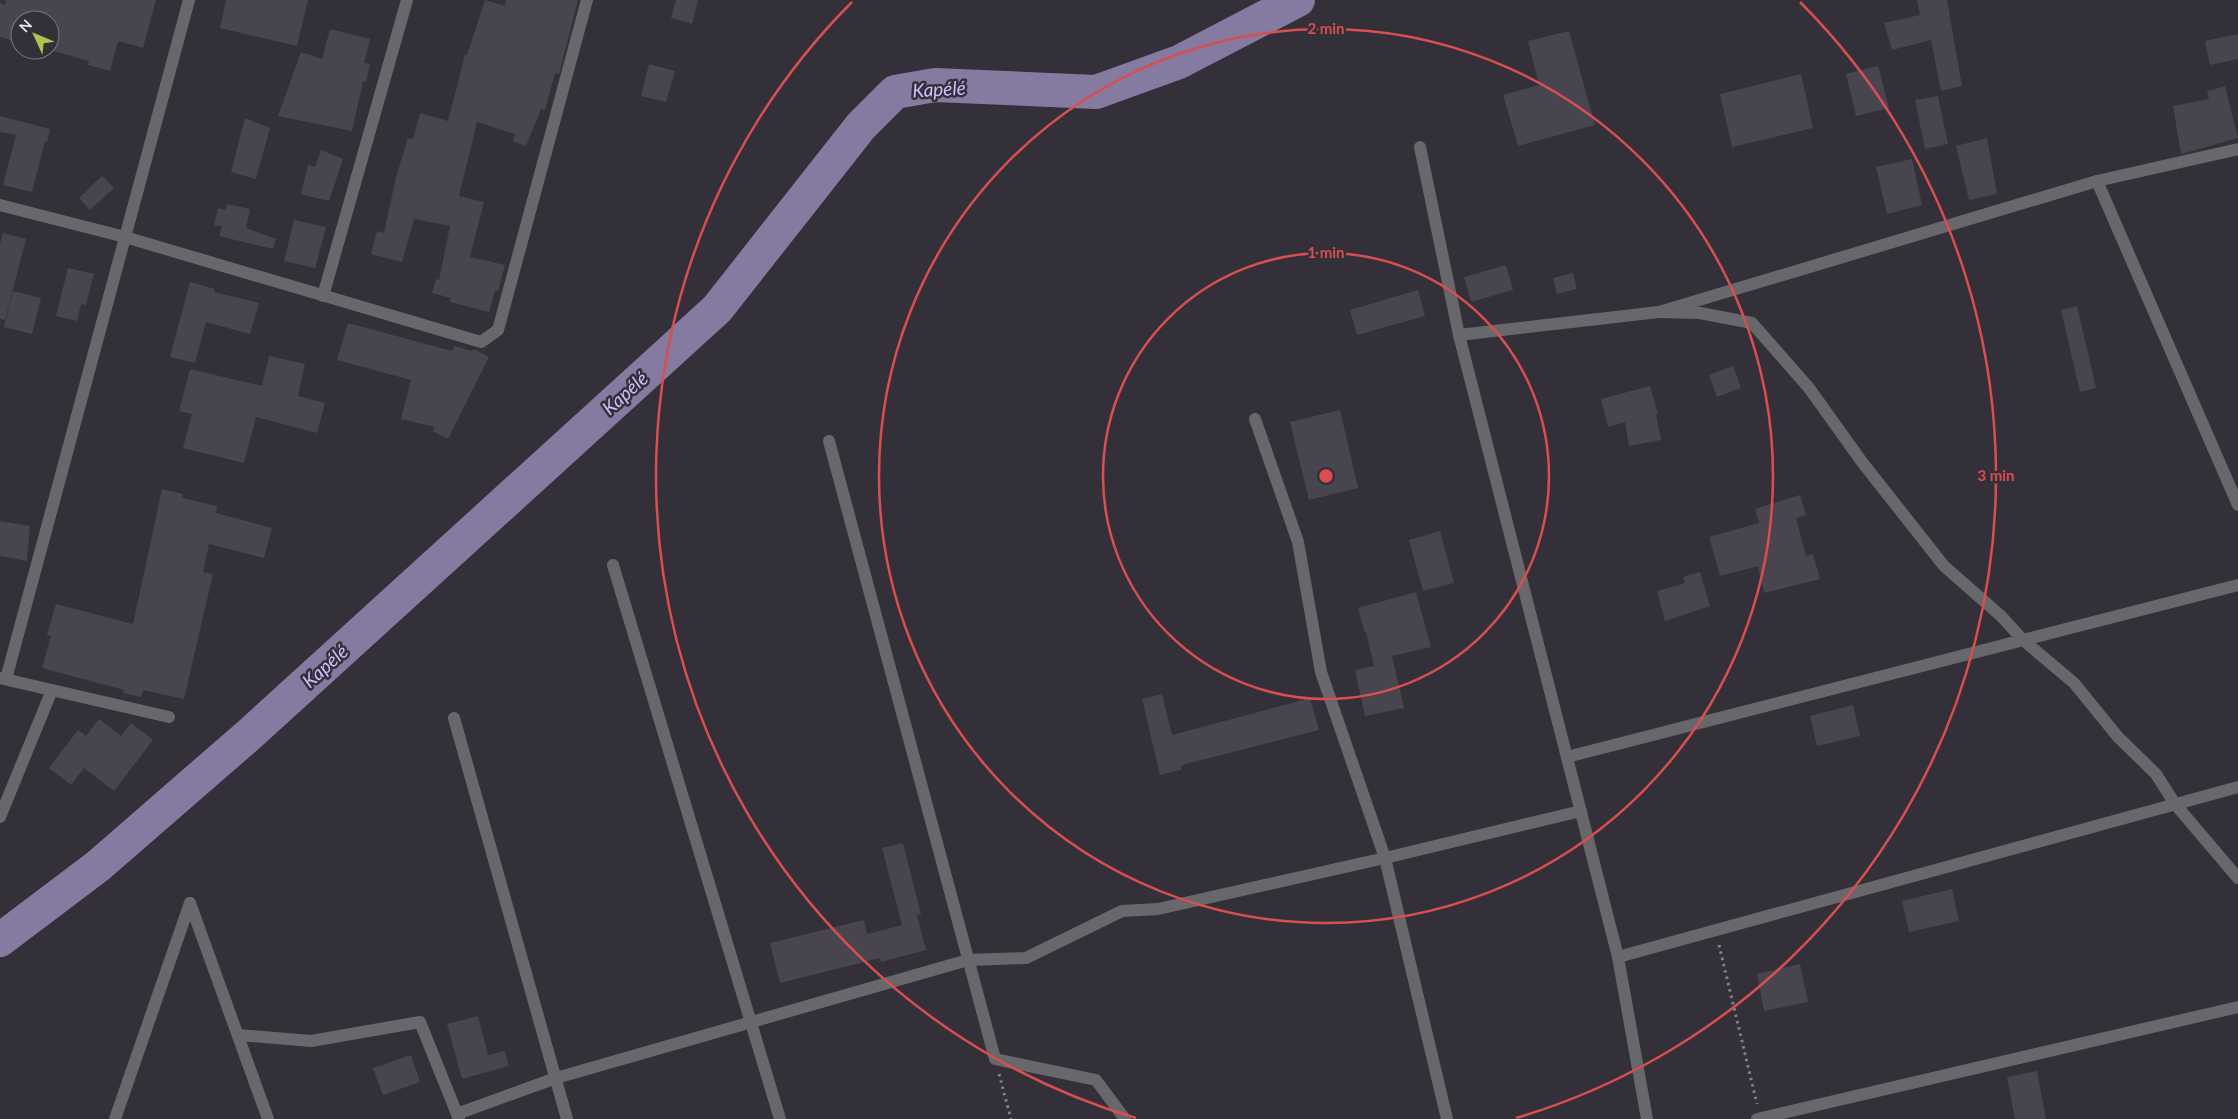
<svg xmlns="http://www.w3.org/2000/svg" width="2238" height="1119" font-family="Lato,sans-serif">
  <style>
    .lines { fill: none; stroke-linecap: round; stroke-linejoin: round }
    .river { stroke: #857ba1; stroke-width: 34 }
    .building { fill: #48454f }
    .path { stroke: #828088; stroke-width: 3; stroke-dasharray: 2.5 4; stroke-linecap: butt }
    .minor { stroke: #68676b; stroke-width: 12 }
    .ring { fill: none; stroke: #d94e4f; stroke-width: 2.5 }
    .labels { text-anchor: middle; stroke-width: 5; stroke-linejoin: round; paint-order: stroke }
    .water-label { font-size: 19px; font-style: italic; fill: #cfbffd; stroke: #33303a }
    .centre { fill: #d94e4f; stroke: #33303a; stroke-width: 2.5 }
    .ring-label { font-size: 15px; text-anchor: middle; font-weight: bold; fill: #d94e4f; stroke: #33303a; stroke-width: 5; stroke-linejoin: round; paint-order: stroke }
  </style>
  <rect width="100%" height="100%" fill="#33303a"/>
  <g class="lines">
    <path class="river" d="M0 940 98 866 251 733 717 309 861 126 895 92 935 85 1096 92 1179 62 1298 0"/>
  </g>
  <g class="building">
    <path d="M6 0H156L143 48 118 41 110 71 88 65 89 61 50 50V20H20V34L15 33 13 41 0 37V3L5 5Z"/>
    <path d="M226 0H308L297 46 220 28Z"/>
    <path d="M485 0 505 6 506 0H578L559 74 555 73 545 110 541 109 526 146 513 141 515 134 477 122 459 196 484 202 470 257 505 265 498 291 495 290 489 312 450 302 451 298 432 293 436 279 439 280 450 226 414 219 402 262 371 254 377 231 384 233 396 177 408 138 413 139 420 113 448 121 465 55H467Z"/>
    <path d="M676 0H698L692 24 671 18Z"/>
    <path d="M1917 0H1947L1962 86 1941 91 1931 40 1892 50 1884 23 1920 15Z"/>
    <path d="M330 29 370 39 364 63 370 64 366 82 363 81 352 131 278 116 301 52 322 59Z"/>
    <path d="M1569 31 1595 125 1518 146 1503 95 1539 85 1528 41Z"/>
    <path d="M2238 34V59L2210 65 2205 41Z"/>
    <path d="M649 64 675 71 666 102 641 96Z"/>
    <path d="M1878 66 1889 108 1856 116 1846 74Z"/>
    <path d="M1801 74 1813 128 1732 147 1720 94Z"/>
    <path d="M2225 86 2238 138 2181 154 2173 106 2209 99 2207 91Z"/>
    <path d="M1938 96 1948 144 1925 149 1915 100Z"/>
    <path d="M0 116 50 129 47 142 45 141 32 192 3 185 16 135 0 132Z"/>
    <path d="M245 118 270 128 256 179 231 172Z"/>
    <path d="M1987 138 1997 194 1969 200 1956 146Z"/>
    <path d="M321 150 343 159 329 201 301 194 308 165 315 167Z"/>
    <path d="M1912 159 1922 205 1887 214 1876 167Z"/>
    <path d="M102 176 114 188 90 210 79 198Z"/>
    <path d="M227 204 250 209 246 228 276 239 273 249 219 236 222 226 214 225 218 208 226 210Z"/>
    <path d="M294 220 326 227 315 268 284 261Z"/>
    <path d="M3 233 26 239 5 320 0 319V244Z"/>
    <path d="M1506 265 1513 290 1471 302 1464 277Z"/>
    <path d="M68 268 94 274 86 305 81 304 77 321 56 316Z"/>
    <path d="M1573 273 1577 289 1557 294 1553 278Z"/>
    <path d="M190 282 215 289 214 292 259 303 250 334 206 322 195 363 170 357Z"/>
    <path d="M1418 290 1425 316 1357 335 1350 310Z"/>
    <path d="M13 291 41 298 32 334 4 327Z"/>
    <path d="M2077 306 2096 388 2080 392 2061 310Z"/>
    <path d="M348 323 452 351 454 346 472 351 474 349 489 357 448 439 433 431 435 427 401 419 411 380 337 360Z"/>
    <path d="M269 356 305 364 298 396 325 403 317 433 256 417 244 463 183 448 192 414 179 411 190 369 262 386Z"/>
    <path d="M1733 366 1741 388 1717 397 1709 375Z"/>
    <path d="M1650 386 1658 414H1656L1661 440 1629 446 1625 422 1608 427 1601 399Z"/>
    <path d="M1340 410 1358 488 1309 500 1290 422Z"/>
    <path d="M162 489 183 494 182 498 217 506 216 513 272 528 264 558 209 544 203 572 213 574 184 699 143 690 141 697 123 693 124 690 42 668 51 636 47 635 56 604 133 624Z"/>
    <path d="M1800 495 1806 515 1796 518 1806 556 1813 554 1820 579 1764 593 1758 566 1720 576 1709 537 1759 523 1755 509Z"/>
    <path d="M0 521 30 526 27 561 0 556Z"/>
    <path d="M1440 531 1454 583 1423 591 1409 540Z"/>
    <path d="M1700 572 1710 606 1665 621 1657 591 1685 583 1683 577Z"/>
    <path d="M1416 592 1431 647 1392 656 1404 708 1365 716 1355 670 1374 666 1366 632 1365 633 1358 608Z"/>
    <path d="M1162 694 1172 735 1310 698 1319 730 1182 765 1181 770 1160 775 1142 699Z"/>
    <path d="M1853 705 1860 736 1817 746 1810 716Z"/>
    <path d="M99 719 121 736 131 723 153 740 114 791 84 768 71 785 49 768 78 730 86 736Z"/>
    <path d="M903 843 921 914 917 915 926 950 881 962 880 958 780 983 770 943 864 920 867 934 902 925 882 848Z"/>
    <path d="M1952 889 1959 921 1909 932 1902 901Z"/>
    <path d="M1800 964 1808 1002 1764 1011 1757 974Z"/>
    <path d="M478 1016 488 1055 505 1051 509 1066 462 1079 447 1024Z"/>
    <path d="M411 1055 420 1082 383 1095 373 1068Z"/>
    <path d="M2037 1071 2046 1119H2015L2007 1077Z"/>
  </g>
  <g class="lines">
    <g class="path">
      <path d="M1719 945 1757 1104"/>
      <path d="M999 1074 1011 1119"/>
    </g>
    <g class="minor">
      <path d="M1420 147 1459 335 1618 957 1647 1119"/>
      <path d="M2097 181 2238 505"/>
      <path d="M0 205 125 237 481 342 498 330 587 0"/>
      <path d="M323 296 407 0"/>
      <path d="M1659 312 1700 313 1752 323 1809 388 1862 462 1944 566 2001 616 2023 640 2074 683 2118 737 2156 774 2175 804 2238 878"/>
      <path d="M1459 335 1659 312 2097 181 2238 149"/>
      <path d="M1255 419 1298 542 1321 672 1385 858 1447 1119"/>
      <path d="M829 441 995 1059 1096 1080 1125 1119"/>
      <path d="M613 565 780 1119"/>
      <path d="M0 678 169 717"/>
      <path d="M6 679 189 0"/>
      <path d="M454 718 567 1119"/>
      <path d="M1567 757 2238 585"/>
      <path d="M0 817 52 690"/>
      <path d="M190 903 268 1119"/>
      <path d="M1618 957 2238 787"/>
      <path d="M238 1035 311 1041 420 1022 459 1119"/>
      <path d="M457 1114 556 1078 968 960 1026 958 1122 911 1158 909 1385 858 1581 811"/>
      <path d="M115 1119 190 903"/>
      <path d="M1757 1119 2238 1007"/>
    </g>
  </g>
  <g class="ring">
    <circle cx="1326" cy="476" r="223"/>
    <circle cx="1326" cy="476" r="447"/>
    <path d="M1136 1118A670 670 0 0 1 852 2M1800 2A670 670 0 0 1 1516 1118"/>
  </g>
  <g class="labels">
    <g class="water-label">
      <text transform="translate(939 89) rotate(-3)" y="7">Kapélé</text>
      <text transform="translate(625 393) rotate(-42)" y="7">Kapélé</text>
      <text transform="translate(325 666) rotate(-42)" y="7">Kapélé</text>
    </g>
  </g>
  <circle cx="1326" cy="476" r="8" class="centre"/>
  <g class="ring-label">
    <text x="1326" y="34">2 min</text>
    <text x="1326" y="258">1 min</text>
    <text x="1996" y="481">3 min</text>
  </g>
  <g transform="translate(35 35) rotate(314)"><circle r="24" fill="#33303a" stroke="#7b7881"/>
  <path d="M0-4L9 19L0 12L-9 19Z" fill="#b2c34c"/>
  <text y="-8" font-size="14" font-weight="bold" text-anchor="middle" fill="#e6e5eb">N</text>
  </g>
</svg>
